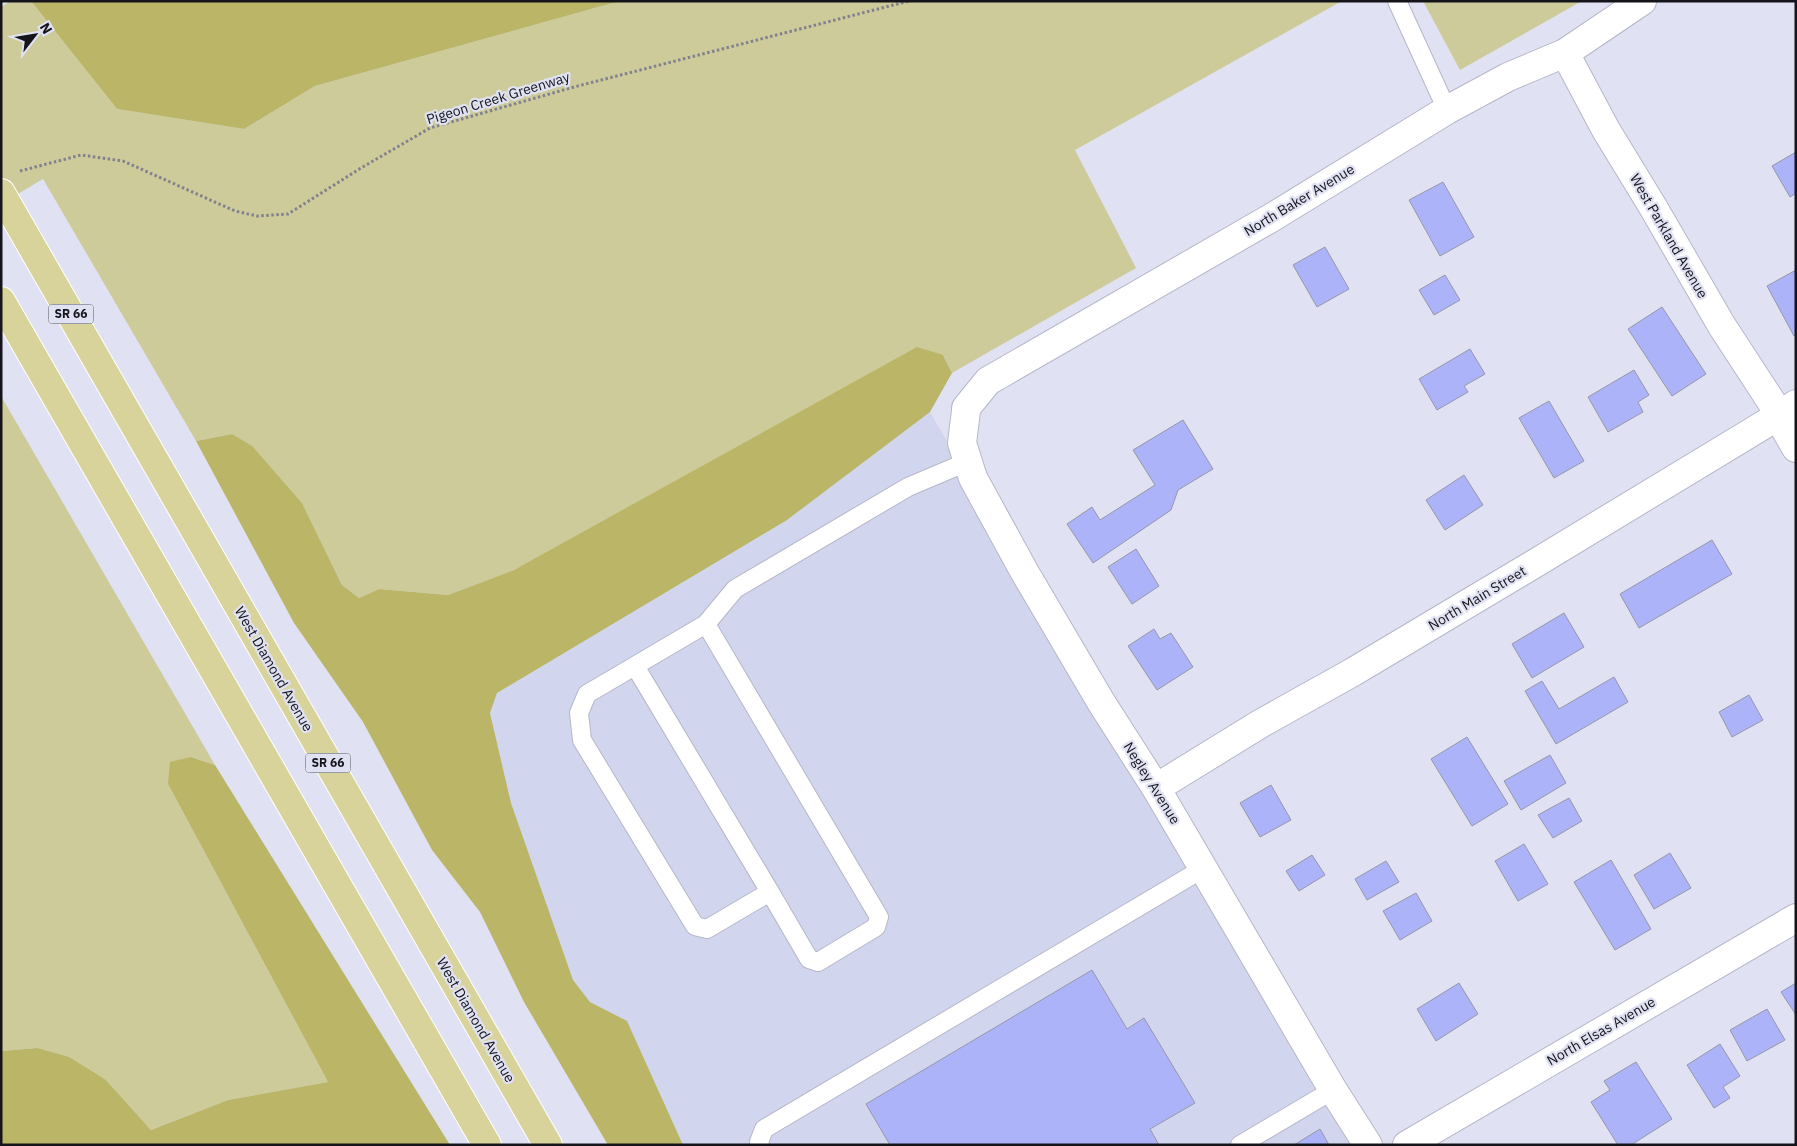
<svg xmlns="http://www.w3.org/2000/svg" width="1797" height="1146" font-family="'IBM Plex Sans',sans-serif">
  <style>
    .built { fill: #d2d5ee }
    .green { fill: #cecb9b }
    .forest { fill: #bbb568 }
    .building { fill: #adb3f9; stroke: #9597a7 }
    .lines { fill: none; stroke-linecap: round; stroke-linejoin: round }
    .lane-casing { stroke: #b5b7c8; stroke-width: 20 }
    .street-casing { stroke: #b5b7c8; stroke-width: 30 }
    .primary-casing { stroke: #fff; stroke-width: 30 }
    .path { stroke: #81828e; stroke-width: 3; stroke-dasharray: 2.5 2.5; stroke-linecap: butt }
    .lane { stroke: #fff; stroke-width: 18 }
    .street { stroke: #fff; stroke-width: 28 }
    .primary { stroke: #d7d39a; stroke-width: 28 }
    .labels { text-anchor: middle; stroke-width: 4.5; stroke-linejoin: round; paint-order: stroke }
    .shield { fill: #e0e2f3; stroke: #51525b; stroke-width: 1 }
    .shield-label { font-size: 12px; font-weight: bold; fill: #14141a }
    .street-label { font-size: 14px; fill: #14141a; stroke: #e0e2f3 }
  </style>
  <rect width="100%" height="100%" fill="#e0e2f3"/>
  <path class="built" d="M930 412 1358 1145H683L627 1021 590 1002 573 980 511 803 490 713 497 693 787 520Z"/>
  <g class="green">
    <path d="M11 1H31L117 109 244 129 315 86 620 1H1342L1075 150 1136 268 952 373 943 355 514 570 448 595 379 589 359 598 342 585 302 503 232 434 196 441 43 179 1 204V7Z"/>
    <path d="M1423 1H1582L1460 70Z"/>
    <path d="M1 396 215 765 191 757 168 784 328 1082 228 1100 151 1130 106 1080 37 1048 1 1051Z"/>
  </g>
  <g class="forest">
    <path d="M31 1H620L315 86 244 129 117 109Z"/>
    <path d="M917 347 943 355 952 373 930 412 787 520 497 693 490 713 511 803 573 980 590 1002 627 1021 683 1145H608L524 1002 480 912 432 850 363 722 294 623 196 441 232 434 252 446 302 503 342 585 359 598 379 589 448 595 514 570Z"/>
    <path d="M191 757 215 765 450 1145H1V1051L37 1048 69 1057 106 1080 151 1130 228 1100 328 1082 168 784 170 762Z"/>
  </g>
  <g class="building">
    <path d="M1796 152V193L1790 197 1772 166Z"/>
    <path d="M1443 182 1474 237 1440 256 1409 200Z"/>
    <path d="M1325 247 1349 289 1317 307 1293 265Z"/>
    <path d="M1796 270V335L1794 336 1767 286Z"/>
    <path d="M1445 275 1460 300 1434 315 1419 290Z"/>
    <path d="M1662 307 1706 374 1672 396 1628 329Z"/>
    <path d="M1470 349 1485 374 1464 386 1468 392 1437 410 1419 379Z"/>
    <path d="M1634 370 1649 395 1638 402 1643 412 1608 432 1588 397Z"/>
    <path d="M1549 401 1584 461 1554 478 1519 418Z"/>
    <path d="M1183 420 1213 469 1178 490 1171 510 1093 563 1067 524 1092 507 1100 520 1155 485 1133 450Z"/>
    <path d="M1464 475 1483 505 1445 530 1426 500Z"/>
    <path d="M1712 540 1732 574 1639 628 1620 594Z"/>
    <path d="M1136 549 1159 586 1132 604 1108 567Z"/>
    <path d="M1564 613 1584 647 1532 678 1512 644Z"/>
    <path d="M1154 629 1160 639 1171 633 1193 667 1157 690 1128 646Z"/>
    <path d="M1614 677 1628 702 1556 744 1525 691 1542 681 1559 709Z"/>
    <path d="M1749 695 1763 720 1732 737 1719 712Z"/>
    <path d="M1467 737 1508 804 1472 826 1431 759Z"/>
    <path d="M1550 755 1566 783 1521 810 1504 781Z"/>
    <path d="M1271 785 1291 820 1260 837 1240 803Z"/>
    <path d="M1569 798 1582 821 1553 838 1538 815Z"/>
    <path d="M1524 844 1548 884 1518 901 1495 861Z"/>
    <path d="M1670 853 1691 888 1654 909 1634 875Z"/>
    <path d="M1312 855 1325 875 1299 891 1286 871Z"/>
    <path d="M1611 860 1651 929 1615 950 1574 882Z"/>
    <path d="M1386 861 1399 882 1367 900 1355 879Z"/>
    <path d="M1416 893 1432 921 1400 940 1383 911Z"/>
    <path d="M1092 970 1127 1029 1144 1018 1195 1103 1150 1129 1159 1145H890L866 1104Z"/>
    <path d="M1459 983 1478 1014 1436 1041 1417 1009Z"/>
    <path d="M1796 983V1015L1781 992Z"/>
    <path d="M1767 1009 1785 1040 1747 1061 1730 1030Z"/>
    <path d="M1720 1044 1740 1076 1723 1087 1730 1098 1714 1108 1687 1065Z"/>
    <path d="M1636 1062 1672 1119 1631 1145H1618L1591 1102 1610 1090 1604 1081Z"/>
    <path d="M1320 1129 1329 1145H1294Z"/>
  </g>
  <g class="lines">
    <g class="lane-casing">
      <g id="lane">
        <path d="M1397 1 1447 110"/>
        <path d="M706 624 879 917 876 927 818 962 809 959 770 892"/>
        <path d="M635 666 770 892 707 929 695 926 582 740 579 713 587 694 706 624 735 589 908 487 967 462"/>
        <path d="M760 1145 759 1142 764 1129 1204 868"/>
        <path d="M1240 1145 1333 1090"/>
      </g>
    </g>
    <g class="street-casing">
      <g id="street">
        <path d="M1565 53 1606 130 1653 207 1722 326 1780 415 1785 429 1796 448"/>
        <path d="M1156 788 1260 724 1353 672 1524 570 1780 415 1796 404"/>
        <path d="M1368 1145 1333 1090 1156 788 1101 702 1024 571 973 478 962 443 966 411V408L988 381 1271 218 1447 110 1508 77 1565 53 1642 1"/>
        <path d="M1407 1145 1796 918"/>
      </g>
    </g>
    <g class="primary-casing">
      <g id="primary">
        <path d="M1 193 548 1145"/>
        <path d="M1 301 487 1145"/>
      </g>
    </g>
    <path class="path" d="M20 171 81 155 123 161 235 211 257 216 288 214 361 168 430 128 574 87 909 1"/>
    <use href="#lane" class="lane"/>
    <use href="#street" class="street"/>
    <use href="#primary" class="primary"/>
  </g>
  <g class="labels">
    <g class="shield">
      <rect x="48.5" y="304.5" width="45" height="19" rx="4"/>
      <rect x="305.5" y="753.5" width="45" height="19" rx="4"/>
    </g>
    <g class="shield-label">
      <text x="71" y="318">SR 66</text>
      <text x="328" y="767">SR 66</text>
    </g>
    <g class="street-label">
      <text transform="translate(498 98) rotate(-17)" y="5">Pigeon Creek Greenway</text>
      <text transform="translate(1299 200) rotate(-31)" y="5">North Baker Avenue</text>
      <text transform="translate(1669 236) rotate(60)" y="5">West Parkland Avenue</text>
      <text transform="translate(1477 598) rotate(-31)" y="5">North Main Street</text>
      <text transform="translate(274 669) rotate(60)" y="5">West Diamond Avenue</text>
      <text transform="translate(1152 783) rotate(58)" y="5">Negley Avenue</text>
      <text transform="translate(476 1020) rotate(60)" y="5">West Diamond Avenue</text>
      <text transform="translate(1601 1031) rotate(-30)" y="5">North Elsas Avenue</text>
    </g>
  </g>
  <rect width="1797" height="1146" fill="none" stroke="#14141a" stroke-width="5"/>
  <g transform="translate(35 35) rotate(59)" stroke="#e0e2f3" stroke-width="4" paint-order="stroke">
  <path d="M0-4L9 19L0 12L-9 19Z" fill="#14141a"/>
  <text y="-8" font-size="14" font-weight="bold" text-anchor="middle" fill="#14141a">N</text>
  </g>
</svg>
